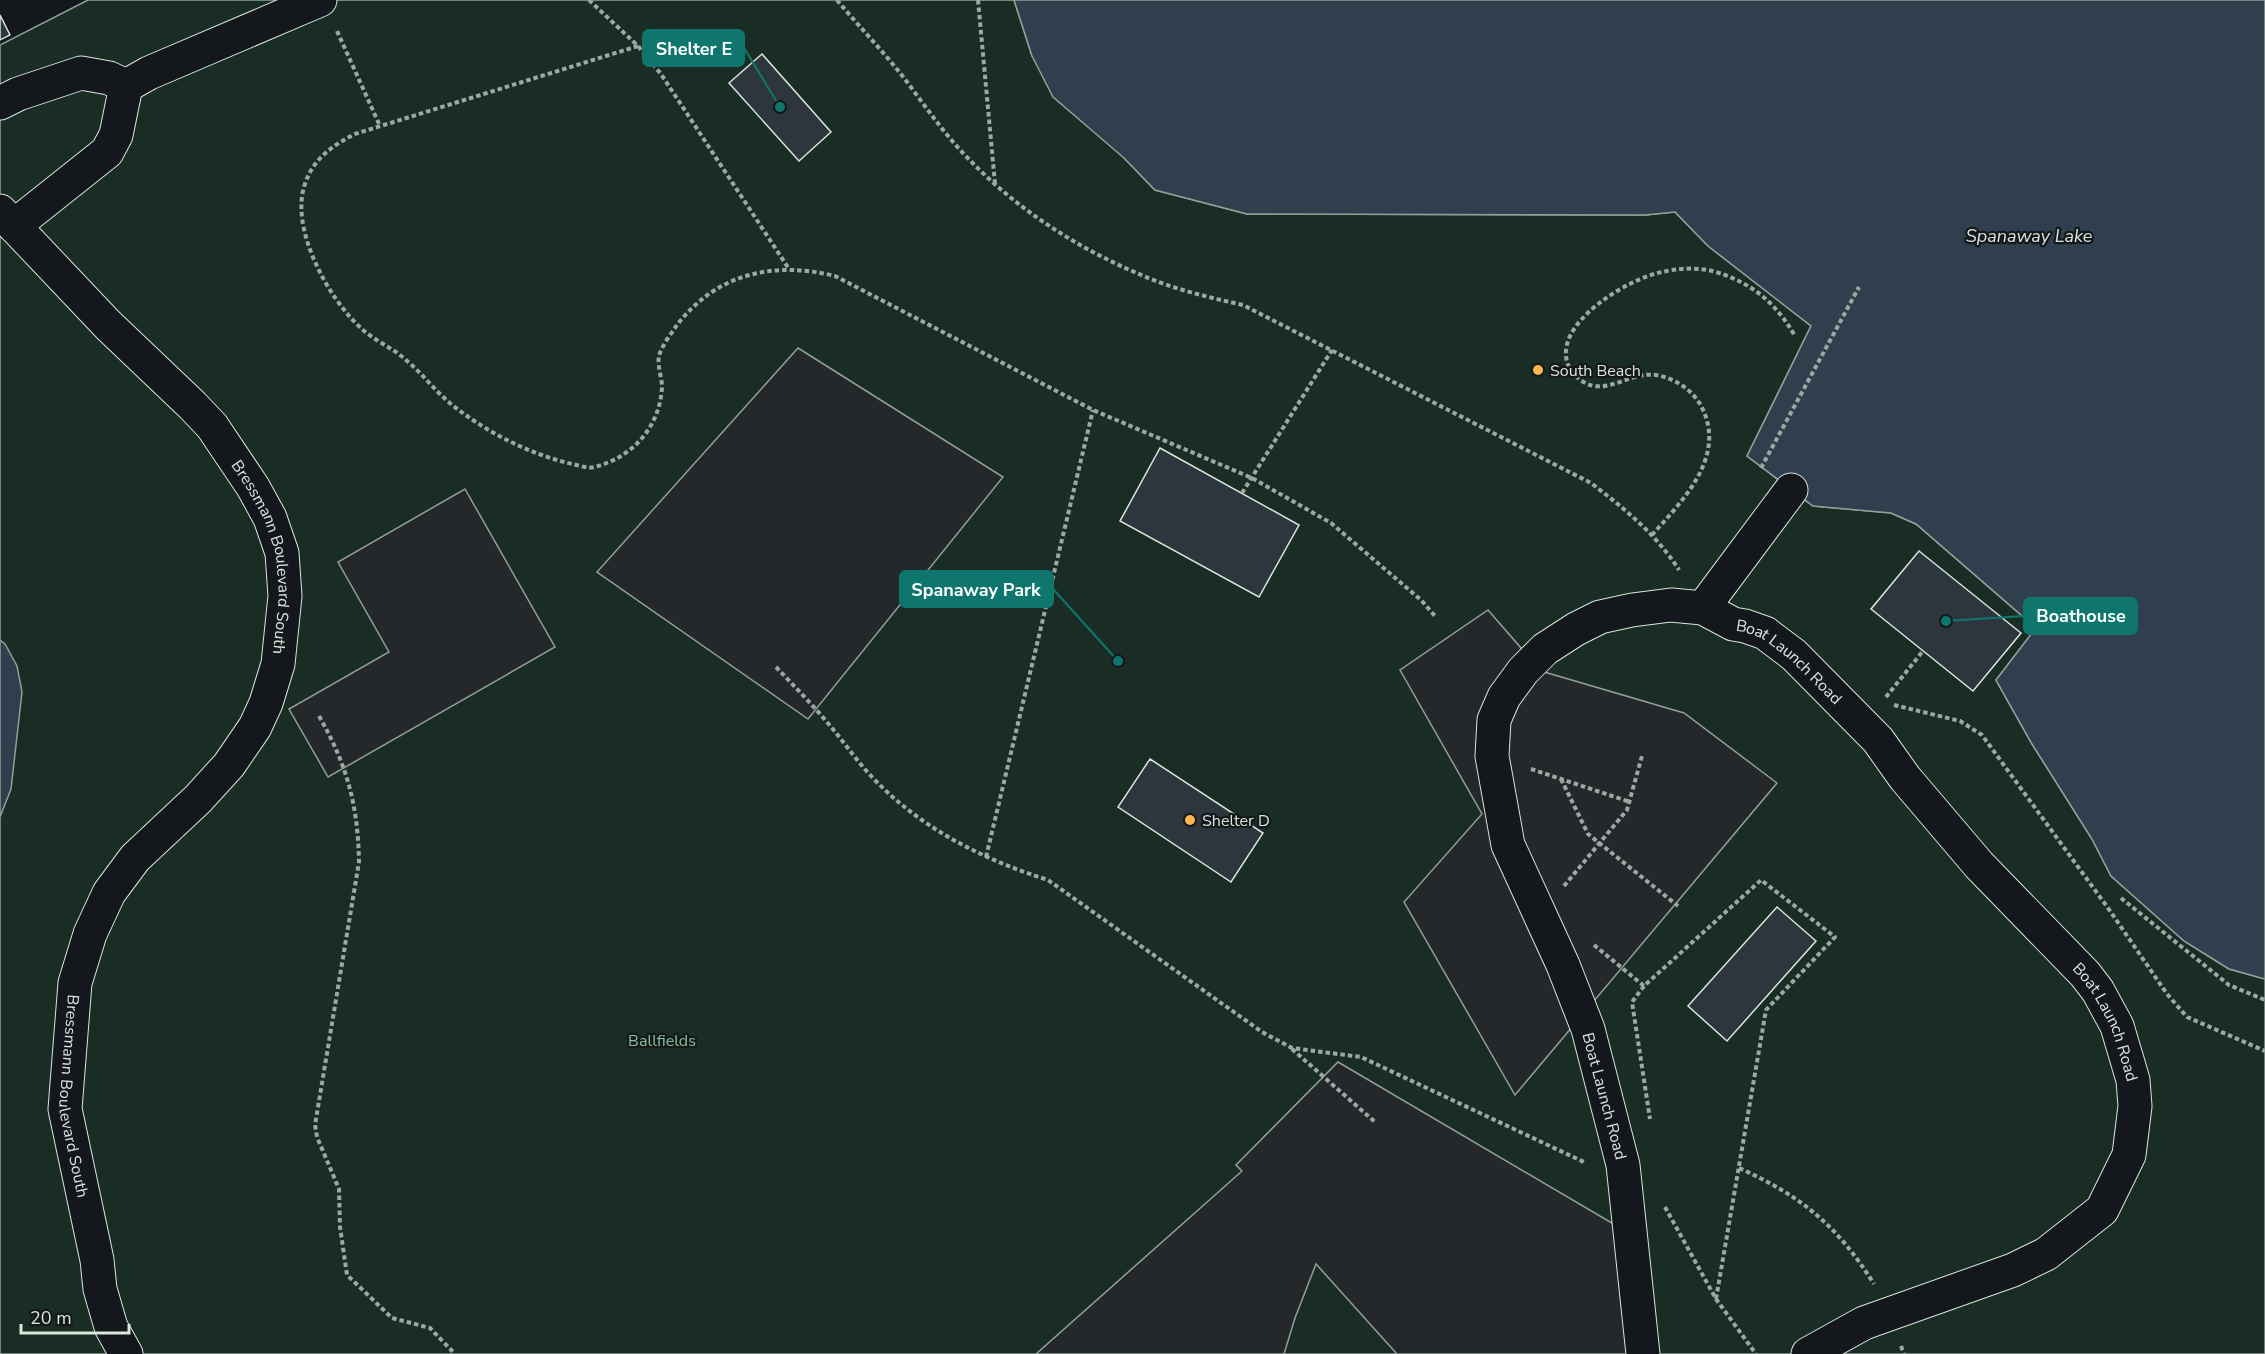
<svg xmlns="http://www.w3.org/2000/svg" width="2265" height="1354" font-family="'Nunito Sans',sans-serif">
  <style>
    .green { fill: #1a2d24; stroke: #939e99; stroke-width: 1.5 }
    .parking { fill: #24282b; stroke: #939e99; stroke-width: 1.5 }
    .water { fill: #2f3f4d; stroke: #939e99; stroke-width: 1.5 }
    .building { fill: #2c363c; stroke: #d8e6dc; stroke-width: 1.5 }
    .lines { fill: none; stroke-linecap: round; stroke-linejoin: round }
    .minor-casing { stroke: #d8e6dc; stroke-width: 35 }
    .path { stroke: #9da8a2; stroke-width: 4; stroke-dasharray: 4.5 3; stroke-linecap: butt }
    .minor { stroke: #14181c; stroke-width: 33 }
    .poi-dot { fill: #ffb74d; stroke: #14181c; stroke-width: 2 }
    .labels { text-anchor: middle; stroke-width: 4.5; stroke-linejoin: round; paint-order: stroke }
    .poi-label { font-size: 16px; fill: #d8e6dc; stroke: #14181c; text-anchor: start }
    .street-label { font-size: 16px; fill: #d8e6dc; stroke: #14181c }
    .park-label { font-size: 16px; fill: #8ac095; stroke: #14181c }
    .water-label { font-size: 18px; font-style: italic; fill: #d8e6dc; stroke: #14181c }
    .leader { fill: none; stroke: #0f766e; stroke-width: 2 }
    .callout-dot { fill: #0f766e; stroke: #14181c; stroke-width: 2 }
    .callout { fill: #0f766e; stroke: #0f766e; stroke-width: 2 }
    .callout-label { font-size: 18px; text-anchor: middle; font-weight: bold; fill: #fff }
  </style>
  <rect width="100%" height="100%" fill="#14181c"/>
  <path class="green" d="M88 0H1014L1032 56 1124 158 1155 190 1247 214 1645 215 1675 212 1708 246 1811 326 1747 456 1813 506 1891 513 1916 524 2036 628 1996 680 2032 744 2092 839 2111 876 2184 941 2229 969 2265 979V1354H0V45Z"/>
  <g class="parking">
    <path d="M798 348 1003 477 808 719 597 572Z"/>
    <path d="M465 489 555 647 328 777 289 709 389 652 338 562Z"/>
    <path d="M1488 610 1541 671 1684 713 1777 783 1515 1095 1404 902 1482 814 1400 670Z"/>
    <path d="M1338 1062 1617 1226 1627 1354H1397L1316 1264 1295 1318 1284 1354H1036L1242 1171 1236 1165Z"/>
  </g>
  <g class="water">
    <path d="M1014 0H2265V979L2229 969 2184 941 2111 876 2092 839 2032 744 1996 680 2036 628 1916 524 1891 513 1813 506 1747 456 1811 326 1708 246 1675 212 1645 215 1247 214 1155 190 1124 158 1053 97 1032 56Z"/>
    <path d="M0 640 5 644 17 666 22 692 11 789 0 817Z"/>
  </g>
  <g class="building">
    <path d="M0 15 10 35 0 40Z"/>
    <path d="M762 54 831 132 799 161 729 83Z"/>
    <path d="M1160 448 1299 525 1259 597 1120 521Z"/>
    <path d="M1919 551 2021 633 1973 691 1871 609Z"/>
    <path d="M1150 759 1263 833 1231 882 1118 807Z"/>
    <path d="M1777 907 1816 941 1727 1041 1688 1006Z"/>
  </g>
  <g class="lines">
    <g class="minor-casing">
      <g id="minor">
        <path d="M126 86 149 73 320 0"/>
        <path d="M0 103 18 94 81 73 109 78 126 86"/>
        <path id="s1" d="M0 211 108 325 192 405 212 426 253 487 270 518 282 553 285 596 278 664 266 703 255 727 229 765 198 799 135 858 109 893 90 934 75 983 65 1109 97 1260 100 1289 111 1327 126 1354"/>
        <path d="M14 226 107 152 116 135 126 86"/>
        <path d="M1703 608 1791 490"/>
        <path id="s2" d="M1643 1354 1623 1165 1588 1029 1563 965 1508 845 1492 756 1494 720 1504 697 1523 671 1545 649 1576 629 1600 617 1632 610 1671 605 1703 608 1733 624 1745 626 1765 633 1794 655 1878 740 1905 778 1979 865 2085 974 2098 991 2117 1026 2133 1080 2135 1106 2129 1155 2102 1210 2046 1254 2013 1270 1864 1323 1808 1354"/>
      </g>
    </g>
    <g class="path">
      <path d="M589 0 638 46 661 74 789 269"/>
      <path d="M837 0C861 29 888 56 910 86 928 110 944 133 964 154 1015 209 1081 251 1151 279 1181 291 1212 298 1243 305L1591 483C1625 509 1656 534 1679 570"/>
      <path d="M978 0 995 184"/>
      <path d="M337 31 380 126"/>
      <path d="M638 46 355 134C333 145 313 159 305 184 289 228 329 300 362 329 375 341 393 348 406 360 422 373 435 391 451 404 486 432 529 454 572 464 579 465 587 469 594 467 632 458 660 427 662 387 662 378 657 365 659 356 662 345 671 334 677 325 717 273 774 261 835 276L1093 410 1252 478 1331 523 1421 600 1435 616"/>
      <path d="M1761 468 1859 287"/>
      <path d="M1242 493 1332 350"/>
      <path d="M1652 535C1683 500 1729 455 1700 404 1691 389 1674 378 1656 375 1634 372 1614 389 1594 386 1583 384 1574 376 1569 367 1549 325 1629 278 1662 272 1679 268 1699 267 1716 272 1752 283 1776 303 1795 336"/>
      <path d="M776 667C793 685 810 702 826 721 842 739 855 759 872 777 920 828 982 859 1048 880L1262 1032 1292 1048 1361 1057 1586 1163"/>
      <path d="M1886 697 1923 651"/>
      <path d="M1894 705 1960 721 1982 735 2108 908 2167 994 2187 1017 2265 1051"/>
      <path d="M319 716C347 765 358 805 359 862L315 1125 317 1137 339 1189 340 1227 347 1275 392 1318 430 1328 455 1354"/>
      <path d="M1531 769 1630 802"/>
      <path d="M1561 779 1588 834 1678 906"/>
      <path d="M986 857 1093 410"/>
      <path d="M1564 886 1627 810 1642 756"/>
      <path d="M2121 898 2229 985 2265 1000"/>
      <path d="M1594 945 1644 986 1761 880 1835 937 1766 1010 1716 1299"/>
      <path d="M1644 986 1632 1002 1650 1119"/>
      <path d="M1292 1049 1375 1122"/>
      <path d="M1739 1168C1801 1196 1837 1225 1874 1284"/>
      <path d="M1665 1207 1716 1299 1756 1354"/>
      <path d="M1901 1346 1904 1354"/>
    </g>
    <use href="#minor" class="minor"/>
  </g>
  <g class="poi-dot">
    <circle cx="1538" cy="370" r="6"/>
    <circle cx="1190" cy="820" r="6"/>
  </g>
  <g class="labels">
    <g class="poi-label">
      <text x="1550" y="376">South Beach</text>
      <text x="1202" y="826">Shelter D</text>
    </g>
    <g class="street-label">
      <text dy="6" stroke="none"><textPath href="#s1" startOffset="447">Bressmann Boulevard South</textPath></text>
      <text dy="6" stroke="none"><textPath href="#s2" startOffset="1017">Boat Launch Road</textPath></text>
      <text dy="6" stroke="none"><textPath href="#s2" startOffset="1503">Boat Launch Road</textPath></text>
      <text dy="6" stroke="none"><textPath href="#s1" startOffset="1059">Bressmann Boulevard South</textPath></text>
      <text transform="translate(1605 1096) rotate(75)" y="6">Boat Launch Road</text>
    </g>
    <g class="park-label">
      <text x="662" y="1046">Ballfields</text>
    </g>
    <g class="water-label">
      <text x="2029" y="242">Spanaway Lake</text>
    </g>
  </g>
  <path class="leader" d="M780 107L744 48M1118 661L1053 589M1946 621L2024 616"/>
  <g class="callout-dot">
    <circle cx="780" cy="107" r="6"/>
    <circle cx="1118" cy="661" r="6"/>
    <circle cx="1946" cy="621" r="6"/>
  </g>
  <g class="callout">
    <rect x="643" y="30" width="101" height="36" rx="6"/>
    <rect x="900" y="571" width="153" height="36" rx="6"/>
    <rect x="2024" y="598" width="113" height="36" rx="6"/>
  </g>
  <g class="callout-label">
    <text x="694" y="55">Shelter E</text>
    <text x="976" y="596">Spanaway Park</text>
    <text x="2081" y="622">Boathouse</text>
  </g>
  <path d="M21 1324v9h108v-9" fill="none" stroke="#d8e6dc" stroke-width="3"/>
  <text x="30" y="1324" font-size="18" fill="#d8e6dc" stroke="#14181c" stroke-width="4.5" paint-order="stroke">20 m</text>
</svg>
